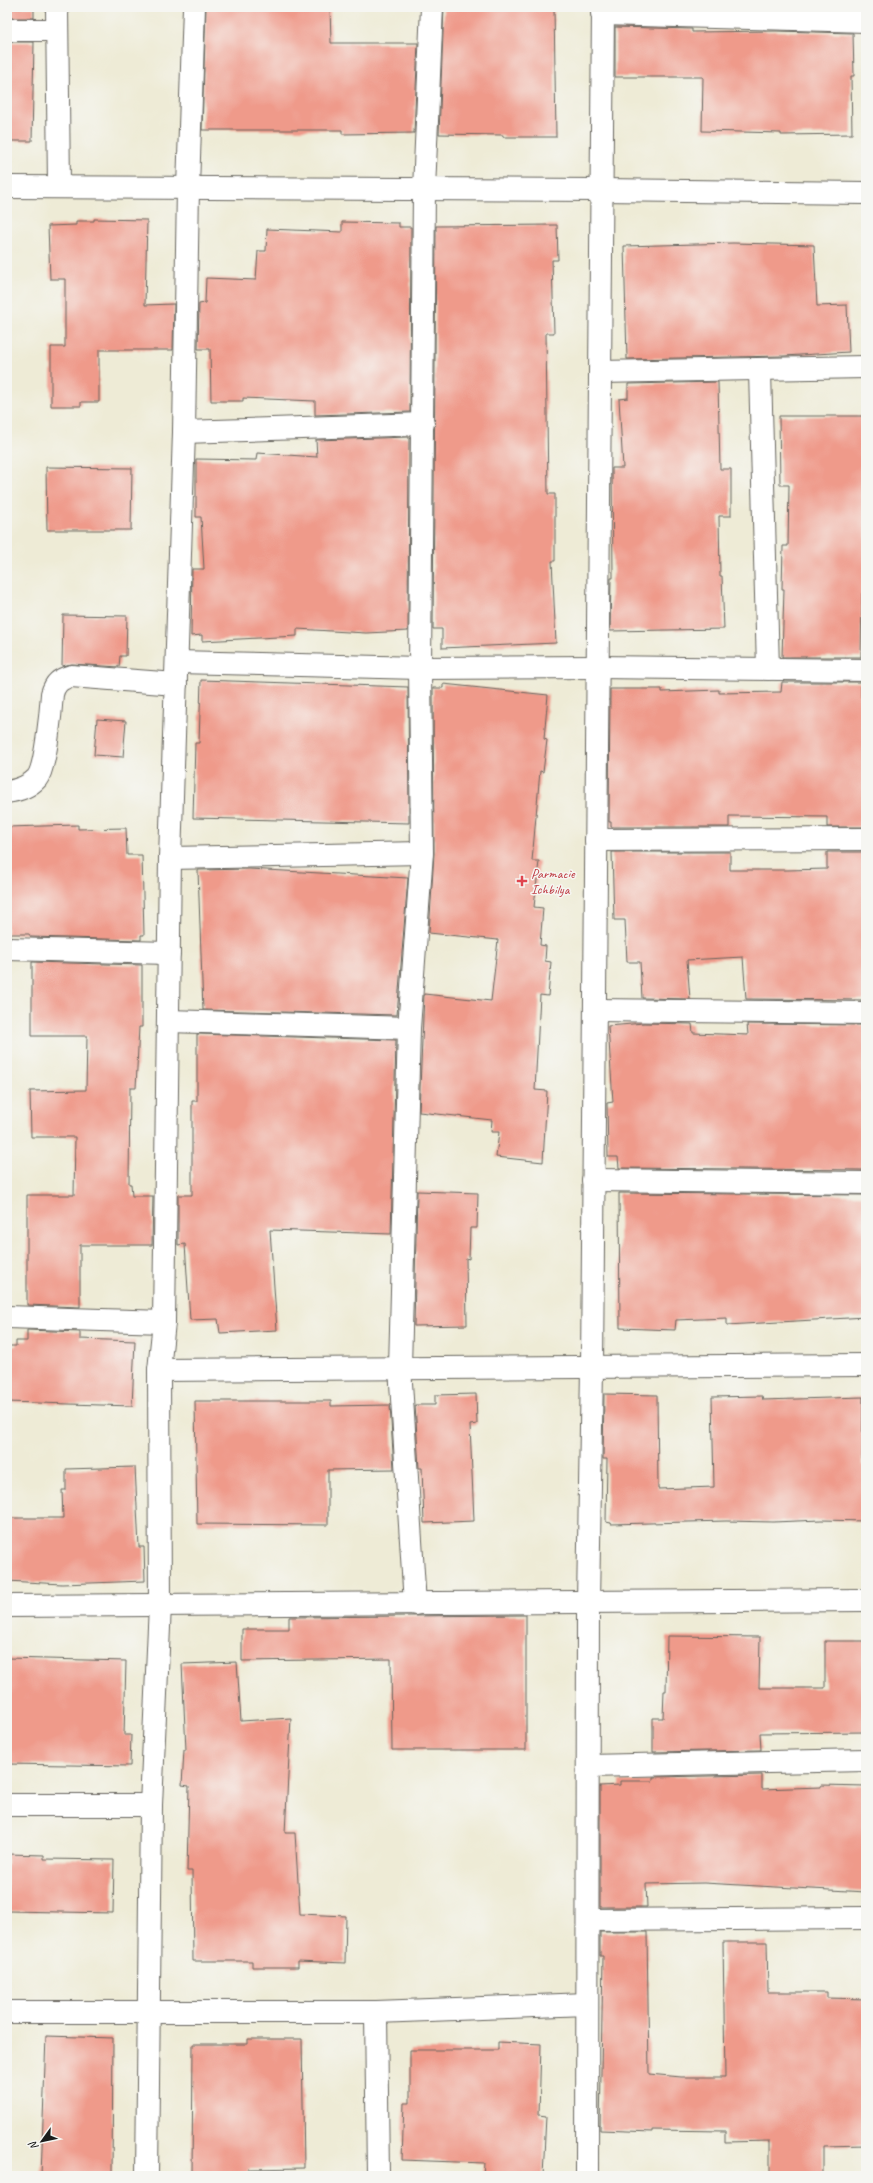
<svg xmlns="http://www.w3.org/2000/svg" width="873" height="2183" font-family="Caveat,sans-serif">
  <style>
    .building { fill: #ef9a8a }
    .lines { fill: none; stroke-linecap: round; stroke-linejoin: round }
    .street-casing { stroke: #66645d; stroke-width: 24 }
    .street { stroke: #fff; stroke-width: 22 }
    .health-dot { fill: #e0444e; stroke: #f6f6f2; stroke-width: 1.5 }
    .labels { text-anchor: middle; stroke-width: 3; stroke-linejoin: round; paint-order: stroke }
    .health-label { font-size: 14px; fill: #be3a42; stroke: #f6f6f2; text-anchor: start }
  </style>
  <rect width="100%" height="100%" fill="#f6f6f2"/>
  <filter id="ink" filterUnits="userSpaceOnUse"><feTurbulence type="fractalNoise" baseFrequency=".025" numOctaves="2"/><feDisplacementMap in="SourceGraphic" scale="8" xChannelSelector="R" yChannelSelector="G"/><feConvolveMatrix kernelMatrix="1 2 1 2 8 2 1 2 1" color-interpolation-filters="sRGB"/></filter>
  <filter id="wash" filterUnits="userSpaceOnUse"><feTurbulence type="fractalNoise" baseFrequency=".012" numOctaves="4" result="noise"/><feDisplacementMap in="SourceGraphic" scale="16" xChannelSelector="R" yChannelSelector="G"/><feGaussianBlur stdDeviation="0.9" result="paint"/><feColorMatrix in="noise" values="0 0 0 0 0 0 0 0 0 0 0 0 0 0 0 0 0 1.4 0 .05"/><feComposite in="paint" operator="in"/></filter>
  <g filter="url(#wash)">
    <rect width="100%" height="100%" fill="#eeebd6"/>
    <g id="blocks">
      <g class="building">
        <rect x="7" y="7" width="27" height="11"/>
        <path d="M206 7H330L331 43H418L414 133 342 134V130H202Z"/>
        <path d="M444 7H554L556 137H503V135L439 134Z"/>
        <path d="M615 27 692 29V32L776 31 853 33 854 76H851L852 134 781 135V133L702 131 703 77H615Z"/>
        <path d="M7 42H34L32 141H7Z"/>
        <path d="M94 219 147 220 145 305 174 304 173 350H99V402H81V406H51V347H65V279H50L48 226 76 225V221H94Z"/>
        <path d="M342 222 399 223V227H411L410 412 315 415V401L243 398V401H211L210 349H198L199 304 205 303 206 278 256 280 258 251H266L267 229 342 232Z"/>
        <path d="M557 225 558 260H552L554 333H546L548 494H555V561H552L556 643 442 648V629H433L436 226Z"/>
        <path d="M733 243 814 245 817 306 847 305 849 352 784 356 627 359 624 246Z"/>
        <path d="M718 382 720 469H731V516H719L720 576H722L724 629 610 631 611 578H613L612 468H623L619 399 628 398V384Z"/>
        <path d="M779 416H866V593H862L861 657H782L784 589H782L783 546H788L789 485H780Z"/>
        <path d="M409 437 408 631 366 633 297 629V636L202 641V635L191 636 192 569H204L201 517H196V459L256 460 257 453 317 457 316 440Z"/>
        <path d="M46 467 132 468 131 530H47Z"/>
        <path d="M63 615 127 616 126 656H120L119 667 72 664 62 666Z"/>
        <path d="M201 680 408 687 409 823 193 818 195 743H199Z"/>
        <path d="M782 682H861V697H865L866 827H827V817L729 816V827H611V822H609L610 689H662V692L719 690V693L781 692Z"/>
        <path d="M443 684 548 695 544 739 547 740 543 772 540 771 532 861H539L534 907 543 908 540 945 546 946 545 961 551 962 548 996 540 995 535 1090 547 1091 543 1162 496 1157 499 1132H491L492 1120 419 1112 424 994 491 1001 498 940 429 933 434 853 433 688H443Z"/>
        <path d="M97 719 126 721 123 757 94 755Z"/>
        <path d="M78 825V829L126 828 127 855H142L144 935H141V940L31 937 29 934H7V827Z"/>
        <path d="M612 852H730V870H787L827 869V852H866V1000L746 999 743 957 687 960 690 999 642 998 640 962H627L625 920H614Z"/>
        <path d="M249 869 408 878 397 1015 203 1010 198 870Z"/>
        <path d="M32 962 142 965V1027H139L136 1088H130L129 1184H131L132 1196H153L152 1245H80V1307L27 1305V1195H74L75 1137H31L30 1091 86 1090 87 1036H32Z"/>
        <path d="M644 1023 692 1024 693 1033 748 1035 747 1024 866 1025V1170L619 1168 618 1157H608L607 1103 613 1102 608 1026Z"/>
        <path d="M197 1034 396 1040 391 1234 270 1230 277 1330 220 1333 218 1319 190 1320 185 1244 178 1245V1195H192V1101H197Z"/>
        <path d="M417 1191 478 1193 477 1228H470L469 1259 466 1258 467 1325 414 1326Z"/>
        <path d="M619 1193 866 1195V1317L727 1325V1318L676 1320 675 1330 620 1328Z"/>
        <path d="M27 1330 80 1332V1339L135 1341 132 1406 7 1402V1346H16V1341H27Z"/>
        <path d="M476 1394 477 1424 470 1425 474 1521 424 1523 422 1468H419L415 1405H435V1395Z"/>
        <path d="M604 1394 657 1395 658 1489 714 1487 712 1397 762 1396 763 1400 863 1397 862 1465H866V1521L821 1520 773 1522 726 1521 611 1524V1523L606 1522 607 1459H603Z"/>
        <path d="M195 1401H331V1406L390 1405 394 1469 328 1470V1525L197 1524Z"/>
        <path d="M135 1467 139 1547H144L145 1581 62 1584 7 1581V1518H63L62 1490H66V1469Z"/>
        <path d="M526 1615V1750H392L391 1659 242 1661V1629H289V1617Z"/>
        <path d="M667 1636 760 1637 759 1688H825V1641H866L865 1732 760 1733 761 1750 653 1752V1718H663L664 1691H666Z"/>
        <path d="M7 1658 126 1661 124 1735H131L130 1766 7 1764Z"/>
        <path d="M237 1662 241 1721 291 1718 285 1833H295L300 1914 346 1916 345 1963 298 1961V1967H252V1961H193L192 1871H187L189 1786 182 1785 184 1750H186L182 1664Z"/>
        <path d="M762 1775V1789L821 1787V1785L866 1786V1892L704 1883 646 1884 647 1907H600V1786L620 1785V1781H653V1777Z"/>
        <path d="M7 1854 44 1855V1859L114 1860 113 1913 7 1911Z"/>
        <path d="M600 1932H647L649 2074 681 2077H725L723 1942H767L768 1992H827V1998L866 1999V2145L823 2146V2176H770V2141L725 2142V2131L653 2130V2132L600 2130 603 1956H600Z"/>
        <path d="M46 2036 113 2038 112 2176H41Z"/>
        <path d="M248 2039H302L304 2168 248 2169V2176H192L193 2044H248Z"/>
        <path d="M498 2042 541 2044 539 2115 546 2116 543 2176H483L484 2163 402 2160 404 2103H410V2050H498Z"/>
      </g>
    </g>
  </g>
  <g filter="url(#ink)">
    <use href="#blocks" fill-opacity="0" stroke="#66645d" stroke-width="1"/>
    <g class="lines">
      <g class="street-casing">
        <g id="street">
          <path d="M57 7 59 187"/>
          <path d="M602 14 866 21"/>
          <path d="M7 30H57"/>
          <path d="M7 187 601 190 866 193"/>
          <path d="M760 371 768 669"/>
          <path d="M600 372 866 367"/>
          <path d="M184 432 423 424"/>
          <path d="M177 662 420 668 598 667 866 670"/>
          <path d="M7 792C19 790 29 787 37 778 46 767 51 709 52 694 55 683 60 679 71 676L176 684"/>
          <path d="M596 840 866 839"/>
          <path d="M170 858 422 853"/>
          <path d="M7 949 169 953"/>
          <path d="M595 1010 866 1013"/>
          <path d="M168 1021 409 1028"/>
          <path d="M593 1180 866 1183"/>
          <path d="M7 1317 164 1322"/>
          <path d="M159 1370 866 1365"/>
          <path d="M415 1604 400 1367 409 1028 422 853 420 668 424 189 432 7"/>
          <path d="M7 1606 866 1600"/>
          <path d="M588 1766 866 1760"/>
          <path d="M7 1805H151"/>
          <path d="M588 1920 866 1918"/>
          <path d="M7 2012H376L587 2004"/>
          <path d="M376 2012 378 2176"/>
          <path d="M147 2176 151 1805 160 1605 159 1370 164 1322 170 858 184 432 188 188 194 7"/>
          <path d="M587 2176 588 1603 592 1368 603 7"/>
        </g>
      </g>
      <use href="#street" class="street"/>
    </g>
  </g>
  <path class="health-dot" d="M520 875h4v4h4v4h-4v4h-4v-4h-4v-4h4z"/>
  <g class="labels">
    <g class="health-label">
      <text x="531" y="878">Parmacie<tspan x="531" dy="16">Ichbilya</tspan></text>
    </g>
  </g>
  <rect width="873" height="2183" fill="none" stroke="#f6f6f2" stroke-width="24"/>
  <g transform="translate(42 2141) rotate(237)" stroke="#f6f6f2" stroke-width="3" paint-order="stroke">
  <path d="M0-3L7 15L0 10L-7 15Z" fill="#1c1c1c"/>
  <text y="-6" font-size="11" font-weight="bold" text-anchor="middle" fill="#1c1c1c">N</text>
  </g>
</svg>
